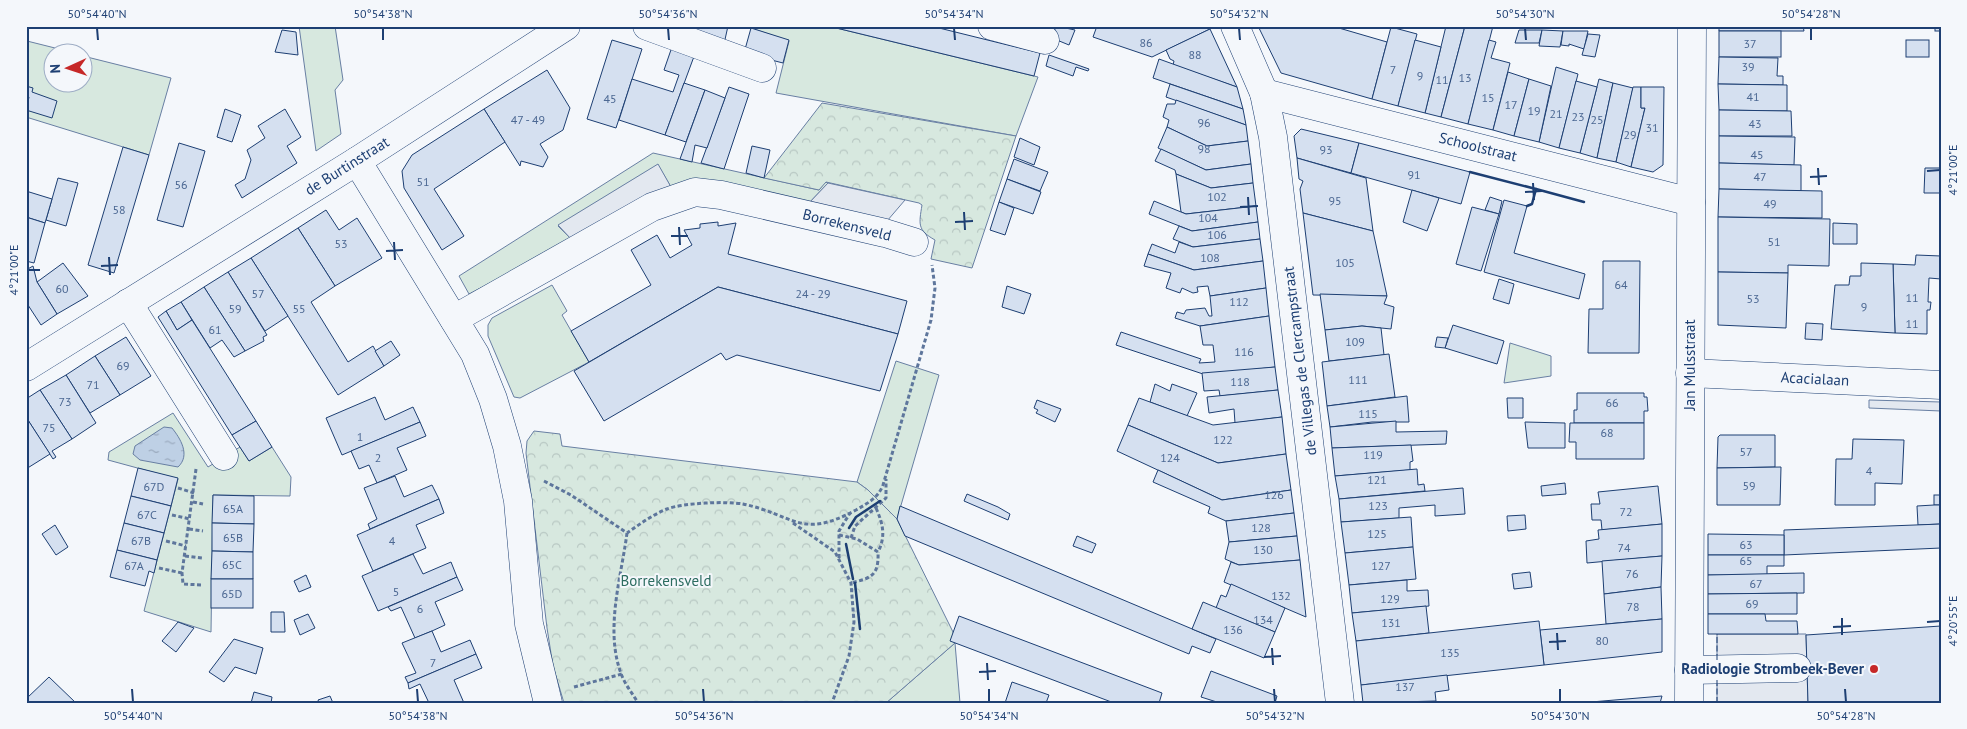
<svg xmlns="http://www.w3.org/2000/svg" width="1967" height="729" font-family="'PT Sans',sans-serif">
  <style>
    .green { fill: #d7e8df; stroke: #687fa3 }
    .forest { fill: url(#forest-crowns); stroke: #687fa3 }
    .parking { fill: #e3e8f0; stroke: #687fa3 }
    .water { fill: url(#water-ripples); stroke: #687fa3 }
    .building { fill: #d5e0f0; stroke: #1d3f73 }
    .lines { fill: none; stroke-linecap: round; stroke-linejoin: round }
    .minor-casing { stroke: #1d3f73; stroke-width: 29 }
    .path { stroke: #5e769c; stroke-width: 3; stroke-dasharray: 4 2.5; stroke-linecap: butt }
    .minor { stroke: #f4f7fb; stroke-width: 28 }
    .fence { stroke: #1d3f73; stroke-width: 1; stroke-dasharray: 6 2.5; stroke-linecap: butt }
    .wall { stroke: #1d3f73; stroke-width: 2.5 }
    .ticks { fill: none; stroke: #1d3f73; stroke-width: 2 }
    .poi-dot { fill: #c62828; stroke: #f4f7fb; stroke-width: 2 }
    .labels { text-anchor: middle; stroke-width: 4; stroke-linejoin: round; paint-order: stroke }
    .number-label { font-size: 12px; fill: #4b6792 }
    .street-label { font-size: 15px; fill: #1d3f73; stroke: #f4f7fb }
    .park-label { font-size: 15px; fill: #2c6c60; stroke: #f4f7fb }
    .poi-label { font-size: 15px; font-weight: bold; fill: #1d3f73; stroke: #f4f7fb; text-anchor: end }
    .neatline { fill: none; stroke: #1d3f73; stroke-width: 2 }
    .ticks-label { font-size: 12px; text-anchor: middle; fill: #1d3f73 }
  </style>
  <defs>
    <pattern id="forest-crowns" width="20" height="18" patternUnits="userSpaceOnUse" patternTransform="scale(1.25)"><rect width="20" height="18" fill="#d7e8df"/><path d="M2 6a3 3 0 1 1 6 0M12 15a3 3 0 1 1 6 0" fill="none" stroke="#b8c8c3"/></pattern>
    <pattern id="water-ripples" width="26" height="14" patternUnits="userSpaceOnUse" patternTransform="scale(1.25)"><rect width="26" height="14" fill="#bed0e5"/><path d="M2 4q2-2 4 0t4 0M15 11q2-2 4 0t4 0" fill="none" stroke="#9aaabe"/></pattern>
  </defs>
  <rect width="100%" height="100%" fill="#f4f7fb"/>
  <g class="green">
    <path d="M299 26H335L343 80 335 90 341 134 316 151Z"/>
    <path d="M745 26H828L1038 77 1016 136 776 93 789 41Z"/>
    <path d="M27 41 71 52H52V82H82L83 56 171 78 149 155 26 117Z"/>
    <path d="M653 153 819 190 825 182 828 183 809 203 671 187 658 165 558 226 572 240 469 294 459 276Z"/>
    <path d="M552 285 567 311 562 315 589 362 520 398 514 397 488 336V325L492 318Z"/>
    <path d="M1510 343 1551 356V376L1504 383Z"/>
    <path d="M896 361 939 375 897 519 868 490 857 482Z"/>
    <path d="M173 413 208 467 240 447 249 461 272 447 291 477 290 496 213 495 211 632 144 611 178 479 108 460 109 452Z"/>
    <path d="M955 643 960 703H886Z"/>
  </g>
  <g class="forest">
    <path d="M822 103 1016 136 972 268 931 259 935 240C917 230 919 224 922 205L919 203 826 182 819 190 764 178Z"/>
    <path d="M534 431 560 434 562 446 857 482 868 490 897 519 953 632 955 643 886 703H564L553 666 547 628 526 453 527 441Z"/>
  </g>
  <g class="parking">
    <path d="M658 164 671 187 572 240 558 225Z"/>
    <path d="M828 183 905 200 887 221 809 203Z"/>
    <path d="M1869 400 1941 402V411L1869 408Z"/>
    <path d="M1717 634H1806L1808 703H1717Z"/>
  </g>
  <path class="water" d="M164 427 172 428C180 438 191 455 178 467L140 460 133 454 135 446Z"/>
  <g class="building">
    <path d="M664 26H728L724 44Z"/>
    <path d="M828 26H931L1040 53 1034 76Z"/>
    <path d="M1056 26 1075 30 1069 45 1052 38Z"/>
    <path d="M1097 26H1209L1210 29 1152 57 1093 37Z"/>
    <path d="M1258 26H1332L1387 42 1372 99 1281 73Z"/>
    <path d="M1446 26H1465L1441 117 1425 113Z"/>
    <path d="M1465 26H1493L1468 124 1441 117Z"/>
    <path d="M1719 26H1803L1804 31H1719Z"/>
    <rect x="1935" y="26" width="6" height="5"/>
    <path d="M1391 27 1417 34 1398 106 1372 99Z"/>
    <path d="M751 28 789 40 783 63 744 53Z"/>
    <path d="M1210 29 1237 87 1173 65 1174 61 1170 59 1166 50Z"/>
    <path d="M282 30 296 32 298 55 275 52Z"/>
    <path d="M1519 30H1542L1539 43H1515Z"/>
    <path d="M1542 30 1563 31 1560 47 1539 46Z"/>
    <path d="M1563 31H1588L1584 49 1569 44V46L1561 45Z"/>
    <rect x="1719" y="31" width="62" height="26"/>
    <path d="M1588 34 1600 35 1595 57 1582 55Z"/>
    <path d="M612 40 642 49 616 128 587 119Z"/>
    <path d="M1415 40 1441 47 1425 113 1398 106Z"/>
    <path d="M1489 40 1496 42 1491 58 1510 63 1493 130 1468 124Z"/>
    <rect x="1906" y="40" width="23" height="17"/>
    <path d="M673 44 696 51 665 135 619 120 632 79 673 92 679 75 664 70Z"/>
    <path d="M1049 55 1089 69 1088 71 1076 67 1073 76 1046 66Z"/>
    <path d="M1719 57 1778 58 1777 76H1783V85L1718 84Z"/>
    <path d="M1159 59 1237 87 1243 109 1153 78Z"/>
    <path d="M1556 67 1578 74 1559 148 1539 142Z"/>
    <path d="M547 70 570 108 563 130 540 144 548 157 543 167 521 161 520 166 484 109Z"/>
    <path d="M1508 72 1529 79 1514 136 1493 130Z"/>
    <path d="M1529 79 1551 86 1539 142 1514 136Z"/>
    <path d="M1599 79 1613 83 1597 158 1580 153Z"/>
    <path d="M1576 81 1597 87 1580 153 1559 148Z"/>
    <path d="M684 83 705 90 686 142 665 135Z"/>
    <path d="M1613 83 1633 88 1616 162 1597 158Z"/>
    <path d="M1170 84 1243 109 1246 125 1166 97Z"/>
    <path d="M1718 84 1787 85V111L1719 110Z"/>
    <path d="M26 86 33 88 32 92 57 101 52 118 26 110 29 97 26 96Z"/>
    <path d="M729 87 749 94 724 169 701 163Z"/>
    <path d="M1633 87H1641V108H1645L1631 167 1616 162Z"/>
    <path d="M1641 87H1664L1663 165 1653 172 1631 167 1645 108H1641Z"/>
    <path d="M705 90 725 98 707 148 695 145 692 162 680 159Z"/>
    <path d="M1176 100 1246 125 1248 141 1207 146 1167 127 1169 120 1163 117 1167 104H1175Z"/>
    <path d="M225 109 241 115 232 142 217 137Z"/>
    <path d="M285 109 301 137 287 146 297 163 242 198 235 185 245 179 251 160 247 150 265 138 258 126Z"/>
    <path d="M484 109 505 142 434 189 464 236 442 250 404 188 402 171 412 155Z"/>
    <path d="M1719 110 1791 111 1792 136H1719Z"/>
    <path d="M1167 127 1207 146 1248 141 1251 164 1206 170 1158 148Z"/>
    <path d="M1301 129 1359 143 1351 173 1297 158 1294 136Z"/>
    <path d="M1719 136 1795 137 1794 165 1719 163Z"/>
    <path d="M1020 138 1040 147 1034 165 1014 157Z"/>
    <path d="M179 143 205 151 183 227 157 220Z"/>
    <path d="M1359 143 1470 172 1461 204 1351 173Z"/>
    <path d="M752 146 770 150 764 178 746 173Z"/>
    <path d="M123 147 149 155 114 273 88 265Z"/>
    <path d="M1161 149 1206 170 1251 164 1253 183 1211 188 1176 174 1175 170 1155 161Z"/>
    <path d="M1297 158 1366 178 1373 231 1303 213 1300 189 1303 181 1299 179Z"/>
    <path d="M1014 159 1048 172 1040 191 1007 179Z"/>
    <path d="M1719 163 1801 165V191L1719 189Z"/>
    <path d="M1925 168H1941V193H1924Z"/>
    <path d="M1176 174 1211 188 1253 183 1256 206 1186 214 1181 212Z"/>
    <path d="M58 178 78 183 66 226 46 220Z"/>
    <path d="M1007 179 1041 192 1033 214 999 202Z"/>
    <path d="M1719 189 1822 191V218L1718 217Z"/>
    <path d="M1412 190 1439 198 1427 231 1403 222Z"/>
    <path d="M26 191 52 199 45 223 26 217Z"/>
    <path d="M1490 197 1502 201 1499 214 1485 210Z"/>
    <path d="M1504 200 1527 206 1514 253 1585 274 1579 299 1484 272Z"/>
    <path d="M1154 201 1186 214 1256 206 1258 222 1192 231 1149 214Z"/>
    <path d="M999 202 1014 208 1005 235 990 230Z"/>
    <path d="M1472 207 1499 214 1481 271 1456 264Z"/>
    <path d="M326 210 339 230 357 218 382 258 335 286 298 228Z"/>
    <path d="M1303 213 1373 231 1387 296 1313 295Z"/>
    <path d="M26 217 45 223 34 263 26 261Z"/>
    <path d="M1718 217 1830 219 1829 266 1788 265V273L1718 272Z"/>
    <path d="M718 222V226L736 223 728 254 907 301 898 334 718 287 589 362 571 331 651 285 631 250 657 235 670 258 692 245 684 230 700 228V224Z"/>
    <path d="M1258 222 1260 239 1193 247 1173 239 1179 226 1192 231Z"/>
    <path d="M1833 223 1857 224V244H1833Z"/>
    <path d="M298 228 335 286 311 302 348 362 373 346 384 366 338 395 251 258Z"/>
    <path d="M1260 239 1263 261 1194 270 1148 254 1152 244 1175 253 1179 242 1193 247Z"/>
    <path d="M1148 254 1194 270 1263 261 1266 288 1210 296 1208 286 1197 287 1198 292 1193 293 1182 288 1180 293 1166 288 1171 273 1144 266Z"/>
    <path d="M1916 255 1941 256V279L1929 278 1928 302H1931L1930 310H1927V334L1895 333 1893 264 1915 265Z"/>
    <path d="M251 258 288 316 265 331 228 272Z"/>
    <path d="M1603 261H1640L1639 353H1588L1589 309H1603Z"/>
    <path d="M63 263 88 296 57 314 37 282Z"/>
    <path d="M1861 263 1893 264 1895 333 1831 329 1835 285H1849L1850 276H1861Z"/>
    <path d="M33 266 37 282 57 314 41 325 26 302V270Z"/>
    <path d="M228 272 267 335 263 337 264 341 245 351 204 287Z"/>
    <path d="M1718 272 1788 273 1786 328 1718 325Z"/>
    <path d="M1499 279 1514 284 1509 304 1493 299Z"/>
    <path d="M1007 286 1031 294 1024 314 1002 307Z"/>
    <path d="M204 287 245 351 234 357 222 340 210 348 181 302Z"/>
    <path d="M718 287 898 334 880 391 737 355 726 360 721 353 604 421 574 371Z"/>
    <path d="M1266 288 1269 316 1200 326 1175 318 1177 312 1184 314 1186 310 1205 308 1209 316H1212L1210 296Z"/>
    <path d="M1320 294 1387 296 1384 304 1394 307 1391 329 1362 326 1325 330Z"/>
    <path d="M181 302 192 320 177 330 166 311Z"/>
    <path d="M166 311 177 330 192 320 256 421 232 435 158 317Z"/>
    <path d="M1269 316 1275 367 1206 375 1116 345 1121 332 1201 359 1199 363 1215 362 1213 345H1203L1200 326Z"/>
    <path d="M1806 323 1823 324 1822 340 1805 339Z"/>
    <path d="M1453 325 1504 341 1497 364 1445 348Z"/>
    <path d="M1362 326 1381 328 1384 355 1329 361 1325 330Z"/>
    <path d="M126 337 151 376 120 395 95 356Z"/>
    <path d="M1437 337 1448 338 1445 348 1435 347Z"/>
    <path d="M391 341 400 355 384 366 375 351Z"/>
    <path d="M1389 354 1395 397 1327 406 1322 362Z"/>
    <path d="M95 356 120 395 90 413 66 375Z"/>
    <path d="M1275 367 1278 390 1220 396 1219 390 1204 391 1202 373Z"/>
    <path d="M66 375 96 423 72 439 40 390Z"/>
    <path d="M1155 384 1170 391 1172 384 1197 393 1187 416 1150 402Z"/>
    <path d="M40 390 72 439 52 451 56 457 53 459 26 417V399Z"/>
    <path d="M1278 390 1282 417 1235 423 1234 409 1209 413 1207 397Z"/>
    <path d="M1577 393H1644V397H1647L1648 411H1644V423H1574V410H1577Z"/>
    <path d="M1407 396 1409 422H1372L1330 427 1327 406Z"/>
    <path d="M375 397 385 420 413 407 420 422 342 455 326 418Z"/>
    <path d="M1139 398 1213 425 1282 417 1286 454 1218 463 1128 425Z"/>
    <path d="M1507 398H1523V418H1508Z"/>
    <path d="M1037 400 1061 409 1055 422 1036 413 1038 410 1034 408Z"/>
    <path d="M26 417 50 454 26 469Z"/>
    <path d="M256 421 272 447 249 461 232 435Z"/>
    <path d="M1396 421V432L1447 431 1446 444 1332 448 1330 427Z"/>
    <path d="M420 422 426 436 397 448 407 470 377 483 369 465 359 469 351 451Z"/>
    <path d="M1525 422 1565 423V448H1528Z"/>
    <path d="M1570 423H1644V459H1576V442H1569Z"/>
    <path d="M1128 425 1218 463 1286 454 1291 490 1222 500 1117 451Z"/>
    <path d="M1720 435H1775V467L1717 468 1718 437Z"/>
    <path d="M1853 439 1904 440 1902 484 1875 483V505H1835L1836 459H1852Z"/>
    <path d="M1411 445 1413 461 1410 462V470L1335 476 1332 448Z"/>
    <path d="M1781 467 1780 505H1717V468Z"/>
    <path d="M138 468 178 478 171 506 131 496Z"/>
    <path d="M1417 469 1418 485 1424 484 1425 491 1339 499 1335 476Z"/>
    <path d="M1158 470 1222 500 1291 490 1294 513 1226 521 1208 513 1210 507 1153 482Z"/>
    <path d="M395 476 404 497 432 485 439 499 370 529 368 524 377 519 364 488Z"/>
    <path d="M1565 483 1566 494 1542 496 1541 486Z"/>
    <path d="M1658 486 1662 524 1602 530 1601 520H1592L1591 504H1600L1598 492Z"/>
    <path d="M1463 488 1465 514 1435 516V505L1399 508V518L1341 522 1339 499Z"/>
    <path d="M967 494 998 507 1010 514 1008 520 964 501Z"/>
    <path d="M213 495 254 496V524L212 523Z"/>
    <rect x="1934" y="495" width="7" height="10"/>
    <path d="M131 496 171 506 164 533 124 523Z"/>
    <path d="M439 499 444 513 416 525 426 548 373 571 357 535Z"/>
    <path d="M1934 505H1941V524L1918 525 1917 506Z"/>
    <path d="M900 506 1216 639 1210 653 1192 646 1189 654 905 536 897 519Z"/>
    <path d="M1294 513 1297 536 1229 542 1226 521Z"/>
    <path d="M1525 515 1526 529 1508 531 1507 516Z"/>
    <path d="M1411 517 1413 547 1345 553 1341 522Z"/>
    <path d="M124 523 164 533 157 560 117 550Z"/>
    <path d="M212 523 254 524 253 552 212 551Z"/>
    <path d="M1662 524V556L1587 563 1586 541 1599 539 1598 530Z"/>
    <path d="M1941 524V548L1784 555V530Z"/>
    <path d="M55 525 68 547 56 555 42 534Z"/>
    <path d="M1708 534 1784 535V555H1708Z"/>
    <path d="M1077 536 1096 544 1092 553 1073 546Z"/>
    <path d="M1297 536 1300 560 1239 565 1225 559 1229 542Z"/>
    <path d="M1413 547 1416 579 1349 585 1345 553Z"/>
    <path d="M117 550 157 560 154 573 149 571 145 586 110 577Z"/>
    <path d="M212 551 253 552V579H211Z"/>
    <path d="M413 554 423 574 451 562 457 577 378 611 362 576Z"/>
    <path d="M1708 555H1784V566H1767V575H1708Z"/>
    <path d="M1662 556 1661 587 1604 594 1602 561Z"/>
    <path d="M1300 560 1306 617 1224 582 1231 562 1239 565Z"/>
    <path d="M1530 572 1532 587 1514 589 1512 574Z"/>
    <path d="M1804 573V593L1708 594V575Z"/>
    <path d="M306 575 311 587 299 592 294 581Z"/>
    <path d="M457 577 463 590 435 602 445 625 432 631 415 638 401 607 391 611 388 607Z"/>
    <rect x="211" y="579" width="42" height="29"/>
    <path d="M1407 580V591L1428 590 1429 606 1352 613 1349 585Z"/>
    <path d="M1231 584 1285 608 1275 632 1216 608 1221 595 1226 597Z"/>
    <path d="M1661 587 1662 619 1606 624 1604 594Z"/>
    <path d="M1797 593V614H1708V594Z"/>
    <path d="M1203 602 1275 632 1264 658 1192 629Z"/>
    <path d="M1426 606 1429 633 1356 641 1352 613Z"/>
    <path d="M271 612H284L285 632H271Z"/>
    <path d="M308 614 315 628 300 635 294 620Z"/>
    <path d="M1708 614H1765L1766 621H1797L1798 634H1708Z"/>
    <path d="M959 616 1162 693 1159 703H1114L950 641Z"/>
    <path d="M1662 619V652L1544 665 1540 630Z"/>
    <path d="M1539 621 1544 665 1361 685 1356 641Z"/>
    <path d="M178 622 194 628 176 652 162 641Z"/>
    <path d="M1941 626V702L1808 703 1806 635Z"/>
    <path d="M432 631 441 652 470 640 476 654 408 683 405 677 416 673 402 643Z"/>
    <path d="M234 639 263 648 256 674 235 667 224 682 209 672Z"/>
    <path d="M476 654 482 668 454 680 464 703H429L420 684 409 689 408 683Z"/>
    <path d="M1211 671 1277 696 1275 703H1220L1201 697Z"/>
    <path d="M1447 675 1449 690 1435 692 1436 701 1363 703 1361 685Z"/>
    <path d="M49 677 76 703H26V699Z"/>
    <path d="M1012 682 1049 695 1046 703H1005Z"/>
    <path d="M254 692 272 697 271 703H251Z"/>
    <path d="M330 696 333 703H319L318 700Z"/>
    <path d="M1662 696 1660 703 1591 702Z"/>
  </g>
  <g class="lines">
    <g class="minor-casing">
      <g id="minor">
        <path d="M647 26 762 68"/>
        <path d="M992 26 1045 40"/>
        <path d="M1235 26 1264 93 1273 137 1340 703"/>
        <path d="M1264 93 1691 202"/>
        <path d="M357 161 475 354 493 399 507 446 518 501 529 624 548 703"/>
        <path d="M128 303 224 456"/>
        <path d="M454 319 652 207 695 192 721 195 885 233 914 242"/>
        <path d="M26 367 357 161 566 26"/>
        <path d="M1690 373 1941 385"/>
        <path d="M1689 670 1797 668"/>
        <path d="M1689 703 1692 26"/>
      </g>
    </g>
    <g class="path">
      <path d="M196 469 182 573 183 584 202 585"/>
      <path d="M544 481 571 495 627 533C640 524 652 515 667 509 682 503 727 501 743 504 795 515 800 540 856 510 868 503 878 498 883 485L931 320 935 288 932 265"/>
      <path d="M178 488 194 493"/>
      <path d="M193 502 203 504"/>
      <path d="M876 508C883 524 886 536 878 552"/>
      <path d="M172 515 190 519"/>
      <path d="M793 523 835 552 851 583 854 622 849 656 832 703"/>
      <path d="M189 529 203 531"/>
      <path d="M627 533C621 579 604 631 622 676 626 686 633 694 638 703"/>
      <path d="M839 535 857 539 878 552C879 576 871 578 851 583"/>
      <path d="M851 538 855 526 886 498V479"/>
      <path d="M166 541 186 546"/>
      <path d="M185 556 202 558"/>
      <path d="M839 558V531L850 513"/>
      <path d="M159 568 182 573"/>
      <path d="M574 687 622 674"/>
    </g>
    <use href="#minor" class="minor"/>
    <g class="fence">
      <path d="M1717 660V634"/>
      <path d="M1717 680V703"/>
    </g>
    <g class="wall">
      <path d="M1470 172 1536 189"/>
      <path d="M1527 206 1532 204 1536 189 1584 202"/>
      <path d="M849 528 856 517 880 501"/>
      <path d="M846 544 853 579"/>
      <path d="M855 583 860 629"/>
    </g>
  </g>
  <path class="ticks" d="M97 28 98 40M383 28V40M668 28 669 40M954 28 955 40M1239 28 1240 40M1525 28 1526 40M1811 28V40M1818 168 1819 185M1927 171 1940 170M1810 177 1827 176M1533 183 1534 200M1525 192 1542 191M1248 197 1249 215M1240 207 1258 206M964 212 965 230M955 222 973 221M679 227 680 245M671 236H688M394 242 395 260M386 251 403 250M109 257 110 275M101 266 118 265M28 270H40M1842 618V635M1927 622 1940 621M1833 627 1851 626M1557 633 1558 650M1549 642 1566 641M1272 648 1273 665M1264 657 1281 656M987 663 988 680M979 672 996 671M132 689 133 702M417 689 418 702M703 689 704 702M989 689V702M1274 689 1275 702M1560 689V702M1845 689 1846 702"/>
  <circle class="poi-dot" cx="1874" cy="669" r="5"/>
  <g class="labels">
    <g class="number-label">
      <text x="1146" y="47">86</text>
      <text x="1750" y="48">37</text>
      <text x="1195" y="59">88</text>
      <text x="1748" y="71">39</text>
      <text x="1393" y="74">7</text>
      <text x="1420" y="80">9</text>
      <text x="1465" y="82">13</text>
      <text x="1442" y="84">11</text>
      <text x="1753" y="101">41</text>
      <text x="1488" y="102">15</text>
      <text x="610" y="103">45</text>
      <text x="1511" y="109">17</text>
      <text x="1534" y="115">19</text>
      <text x="1556" y="118">21</text>
      <text x="1578" y="121">23</text>
      <text x="528" y="124">47 - 49</text>
      <text x="1597" y="124">25</text>
      <text x="1204" y="127">96</text>
      <text x="1755" y="128">43</text>
      <text x="1652" y="132">31</text>
      <text x="1630" y="139">29</text>
      <text x="1204" y="153">98</text>
      <text x="1326" y="154">93</text>
      <text x="1757" y="159">45</text>
      <text x="1414" y="179">91</text>
      <text x="1760" y="181">47</text>
      <text x="423" y="186">51</text>
      <text x="181" y="189">56</text>
      <text x="1217" y="201">102</text>
      <text x="1335" y="205">95</text>
      <text x="1770" y="208">49</text>
      <text x="119" y="214">58</text>
      <text x="1208" y="222">104</text>
      <text x="1217" y="239">106</text>
      <text x="1774" y="246">51</text>
      <text x="341" y="248">53</text>
      <text x="1210" y="262">108</text>
      <text x="1345" y="267">105</text>
      <text x="1621" y="289">64</text>
      <text x="62" y="293">60</text>
      <text x="258" y="298">57</text>
      <text x="813" y="298">24 - 29</text>
      <text x="1912" y="302">11</text>
      <text x="1753" y="303">53</text>
      <text x="1239" y="306">112</text>
      <text x="1864" y="311">9</text>
      <text x="235" y="313">59</text>
      <text x="299" y="313">55</text>
      <text x="1912" y="328">11</text>
      <text x="215" y="334">61</text>
      <text x="1355" y="346">109</text>
      <text x="1244" y="356">116</text>
      <text x="123" y="370">69</text>
      <text x="1358" y="384">111</text>
      <text x="1240" y="386">118</text>
      <text x="93" y="389">71</text>
      <text x="65" y="406">73</text>
      <text x="1612" y="407">66</text>
      <text x="1368" y="418">115</text>
      <text x="49" y="432">75</text>
      <text x="1607" y="437">68</text>
      <text x="360" y="441">1</text>
      <text x="1223" y="444">122</text>
      <text x="1746" y="456">57</text>
      <text x="1373" y="459">119</text>
      <text x="378" y="462">2</text>
      <text x="1170" y="462">124</text>
      <text x="1869" y="475">4</text>
      <text x="1377" y="484">121</text>
      <text x="1749" y="490">59</text>
      <text x="154" y="491">67D</text>
      <text x="1274" y="499">126</text>
      <text x="1378" y="510">123</text>
      <text x="233" y="513">65A</text>
      <text x="1626" y="516">72</text>
      <text x="147" y="519">67C</text>
      <text x="1261" y="532">128</text>
      <text x="1377" y="538">125</text>
      <text x="233" y="542">65B</text>
      <text x="141" y="545">67B</text>
      <text x="392" y="545">4</text>
      <text x="1746" y="549">63</text>
      <text x="1624" y="552">74</text>
      <text x="1263" y="554">130</text>
      <text x="1746" y="565">65</text>
      <text x="232" y="569">65C</text>
      <text x="134" y="570">67A</text>
      <text x="1381" y="570">127</text>
      <text x="1632" y="578">76</text>
      <text x="1756" y="588">67</text>
      <text x="396" y="596">5</text>
      <text x="232" y="598">65D</text>
      <text x="1281" y="600">132</text>
      <text x="1390" y="603">129</text>
      <text x="1752" y="608">69</text>
      <text x="1633" y="611">78</text>
      <text x="420" y="613">6</text>
      <text x="1263" y="624">134</text>
      <text x="1391" y="627">131</text>
      <text x="1233" y="634">136</text>
      <text x="1602" y="645">80</text>
      <text x="1450" y="657">135</text>
      <text x="433" y="667">7</text>
      <text x="1405" y="691">137</text>
    </g>
    <g class="street-label">
      <text transform="translate(1478 147) rotate(14)" y="5">Schoolstraat</text>
      <text transform="translate(347 166) rotate(-32)" y="5">de Burtinstraat</text>
      <text transform="translate(847 225) rotate(14)" y="5">Borrekensveld</text>
      <text transform="translate(1300 361) rotate(-97)" y="5">de Villegas de Clercampstraat</text>
      <text transform="translate(1690 365) rotate(-90)" y="5">Jan Mulsstraat</text>
      <text transform="translate(1815 379) rotate(3)" y="5">Acacialaan</text>
    </g>
    <g class="park-label">
      <text x="666" y="586">Borrekensveld</text>
    </g>
    <g class="poi-label">
      <text x="1864" y="674">Radiologie Strombeek-Bever</text>
    </g>
  </g>
  <rect width="1967" height="729" fill="none" stroke="#f4f7fb" stroke-width="55"/>
  <g transform="translate(68 68) rotate(267)"><circle r="24" fill="#f4f7fb" stroke="#9eadc5"/>
  <path d="M0-4L9 19L0 12L-9 19Z" fill="#c62828"/>
  <text y="-8" font-size="14" font-weight="bold" text-anchor="middle" fill="#1d3f73">N</text>
  </g>
  <rect x="28" y="28" width="1912" height="674" class="neatline"/>
  <g class="ticks-label">
    <text x="97" y="18">50°54'40"N</text>
    <text x="383" y="18">50°54'38"N</text>
    <text x="668" y="18">50°54'36"N</text>
    <text x="954" y="18">50°54'34"N</text>
    <text x="1239" y="18">50°54'32"N</text>
    <text x="1525" y="18">50°54'30"N</text>
    <text x="1811" y="18">50°54'28"N</text>
    <text transform="translate(1953 170) rotate(-90)" y="4">4°21'00"E</text>
    <text transform="translate(14 270) rotate(-90)" y="4">4°21'00"E</text>
    <text transform="translate(1953 621) rotate(-90)" y="4">4°20'55"E</text>
    <text x="133" y="720">50°54'40"N</text>
    <text x="418" y="720">50°54'38"N</text>
    <text x="704" y="720">50°54'36"N</text>
    <text x="989" y="720">50°54'34"N</text>
    <text x="1275" y="720">50°54'32"N</text>
    <text x="1560" y="720">50°54'30"N</text>
    <text x="1846" y="720">50°54'28"N</text>
  </g>
</svg>
